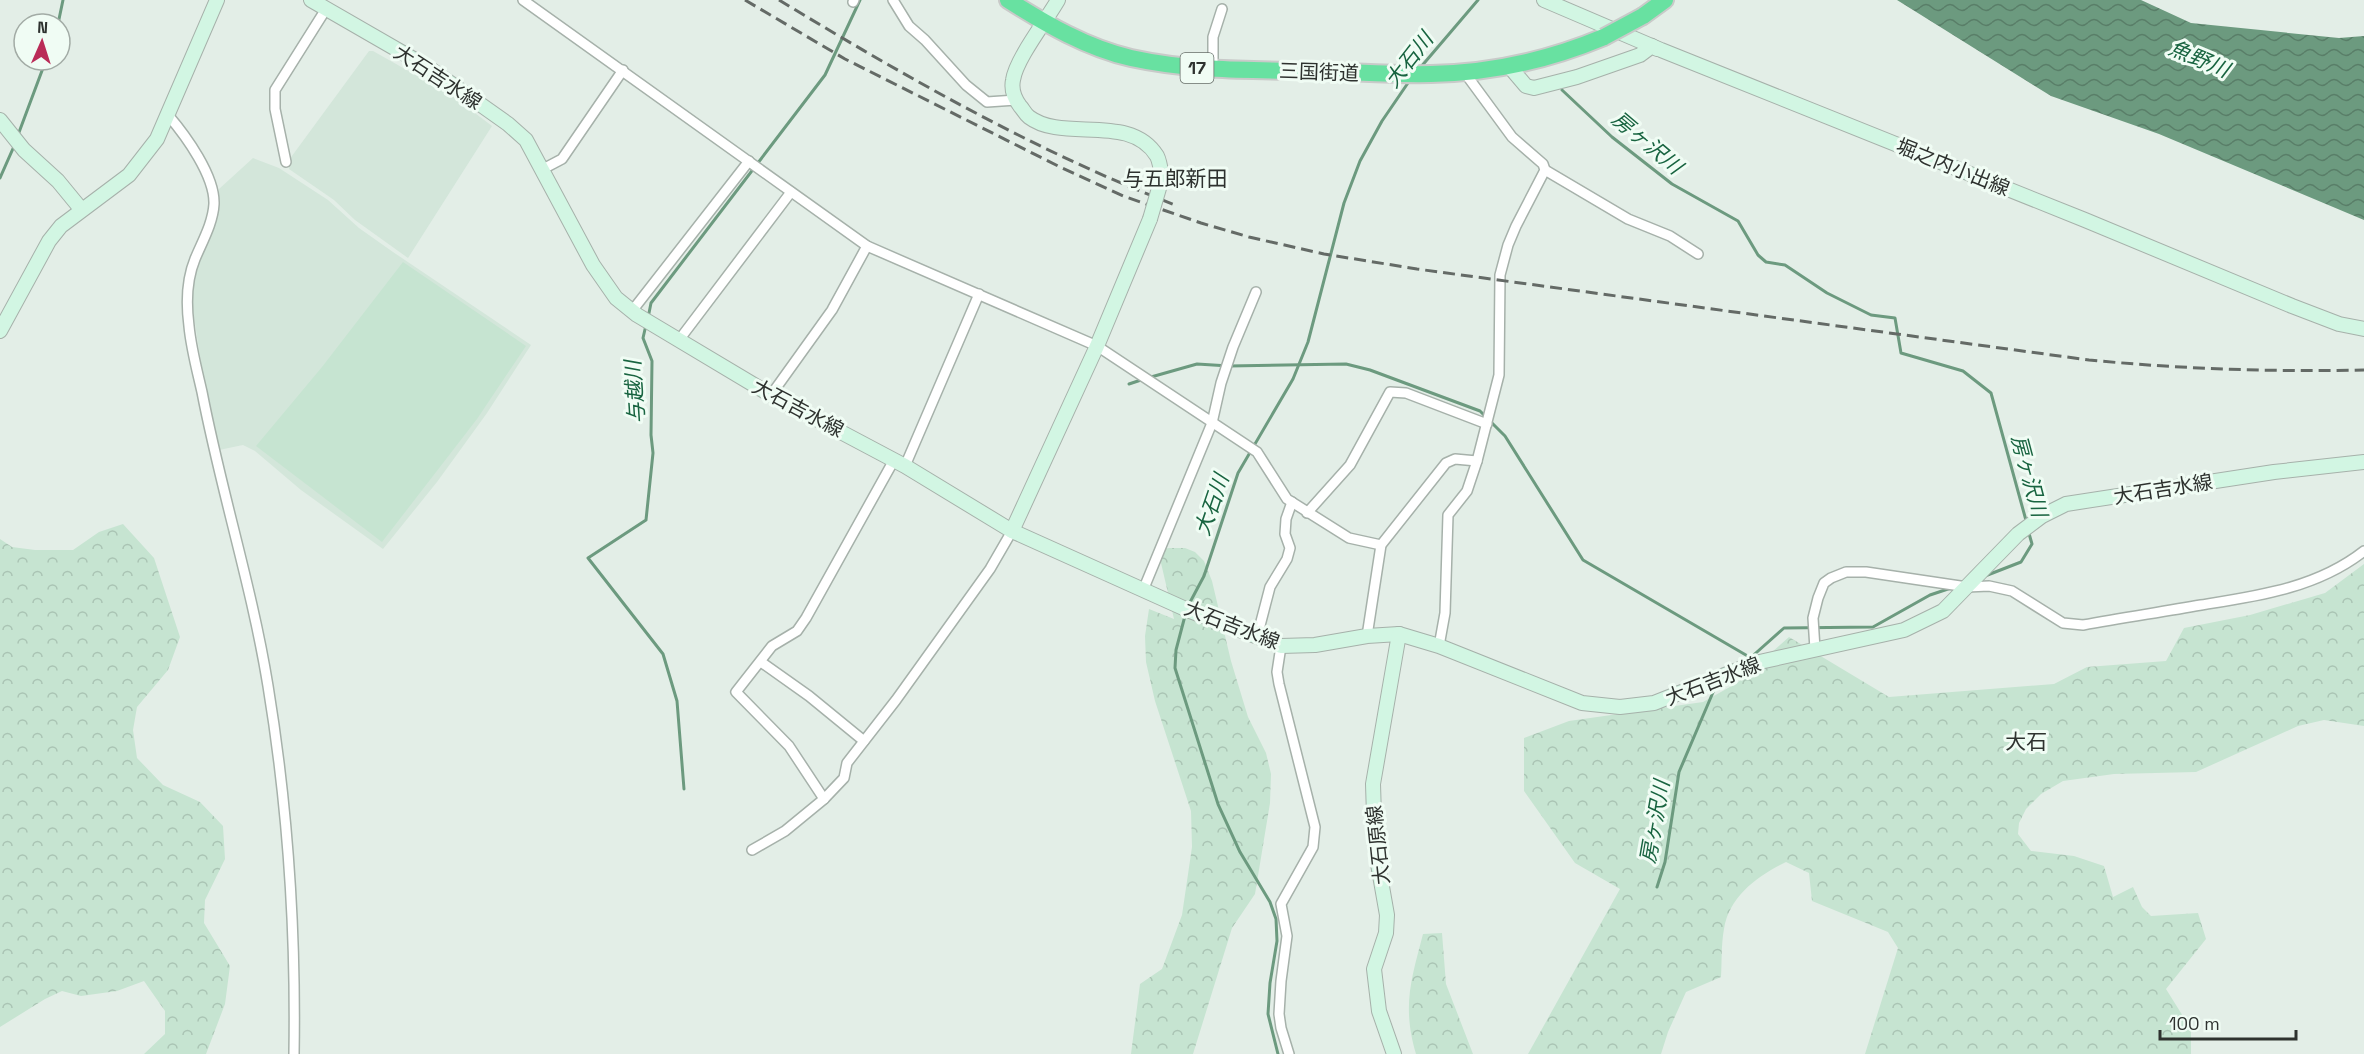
<svg xmlns="http://www.w3.org/2000/svg" width="2364" height="1054" font-family="'Space Grotesk','Noto Sans JP',sans-serif">
  <style>
    .built { fill: #d3e6da }
    .green { fill: #c6e4d1 }
    .forest { fill: url(#forest-crowns) }
    .water { fill: url(#water-waves) }
    .lines { fill: none; stroke-linecap: round; stroke-linejoin: round }
    .stream { stroke: #6c9a7f; stroke-width: 3 }
    .street-casing { stroke: #a6b1aa; stroke-width: 12 }
    .secondary-casing { stroke: #a6b1aa; stroke-width: 16 }
    .highway-casing { stroke: #c9cac9; stroke-width: 20 }
    .street { stroke: #fff; stroke-width: 9 }
    .secondary { stroke: #d2f6e3; stroke-width: 14 }
    .highway { stroke: #68e1a1; stroke-width: 16 }
    .rail { stroke: #646a66; stroke-width: 3; stroke-dasharray: 12 6; stroke-linecap: butt }
    .secondary-bridge-casing { stroke: #a6b1aa; stroke-width: 16; stroke-linecap: butt }
    .highway-bridge-casing { stroke: #c9cac9; stroke-width: 20; stroke-linecap: butt }
    .secondary-bridge { stroke: #d2f6e3; stroke-width: 14 }
    .highway-bridge { stroke: #68e1a1; stroke-width: 16 }
    .labels { text-anchor: middle; stroke-width: 6; stroke-linejoin: round; paint-order: stroke }
    .shield { fill: #f0fcf4; stroke: #686f6a; stroke-width: 1.5 }
    .shield-label { font-size: 18px; font-weight: bold; fill: #2e322f }
    .street-label { font-size: 20px; fill: #2e322f; stroke: #f0fcf4 }
    .water-label { font-size: 21px; font-style: italic; fill: #186440; stroke: #f0fcf4 }
    .neighbourhood-label { font-size: 21px; fill: #2e322f; stroke: #f0fcf4 }
  </style>
  <defs>
    <pattern id="forest-crowns" width="20" height="18" patternUnits="userSpaceOnUse" patternTransform="scale(1.5)"><rect width="20" height="18" fill="#c6e4d1"/><path d="M2 6a3 3 0 1 1 6 0M12 15a3 3 0 1 1 6 0" fill="none" stroke="#aac4b4"/></pattern>
    <pattern id="water-waves" width="16" height="10" patternUnits="userSpaceOnUse" patternTransform="scale(1.5)"><rect width="16" height="10" fill="#6c9a7f"/><path d="M0 5q4-4 8 0t8 0" fill="none" stroke="#597e68"/></pattern>
  </defs>
  <rect width="100%" height="100%" fill="#e3eee7"/>
  <g class="built">
    <path d="M369 51H373L451 95 492 126 408 258 355 220 334 200 289 169V160Z"/>
    <path d="M253 158 279 168 328 200 359 228 393 252 531 345 487 413 437 482 383 549 301 490 255 451 243 445 219 450 203 376 191 297 194 274 218 211 219 189Z"/>
  </g>
  <path class="green" d="M403 262 526 346 477 419 382 542 256 446 322 367Z"/>
  <g class="forest">
    <path d="M123 524 154 558 180 637 168 670 137 707 133 730 137 758 163 785 200 802 223 826 225 859 205 900 204 923 230 966 225 1004 206 1054H144L165 1034V1011L144 981 117 991 81 996 62 991 45 999 0 1027V539L12 547 35 550H73L99 532Z"/>
    <path d="M1169 548H1185L1195 552 1204 561 1212 581 1231 661 1248 717 1266 753 1271 774 1270 803 1255 894 1232 928 1193 1054H1131L1140 984 1162 969 1182 915 1192 847 1191 811 1155 701 1146 662 1145 636 1149 609 1174 619 1158 550Z"/>
    <path d="M2364 564V726L2324 720 2298 726 2196 772 2114 774 2063 781 2041 794 2026 809 2019 823 2018 834 2031 851 2074 856 2104 866 2113 897 2133 887 2142 907 2151 916 2198 913 2206 939 2166 989 2191 1029V1054H1865L1898 948 1888 932 1812 901 1809 873 1786 862C1759 875 1729 896 1724 929 1721 945 1722 962 1721 977L1686 992 1668 1032 1661 1054H1528L1620 889 1575 863 1524 791V738L1569 721 1703 702 1737 683 1789 637 1889 697 2054 684 2087 667 2166 661 2184 628 2250 615 2325 593Z"/>
    <path d="M1442 933 1446 984 1473 1054H1416C1402 1007 1411 980 1423 934Z"/>
  </g>
  <path class="water" d="M1897 0H2141L2191 23 2339 38 2364 36V220L2159 134 2051 96Z"/>
  <g class="lines">
    <g class="stream">
      <path d="M58 24 63 0"/>
      <path d="M1420 68 1478 0"/>
      <path d="M1562 90 1612 137 1672 184 1738 221 1758 255 1766 262 1785 265 1827 293 1871 315 1895 318 1901 353 1963 371 1991 393 2027 524"/>
      <path d="M18 135 46 60"/>
      <path d="M0 178 15 144"/>
      <path d="M648 318 651 303 825 75 860 0"/>
      <path d="M646 325 643 338 652 361 651 435 653 453 646 520 588 558 663 654 677 701 684 789"/>
      <path d="M1151 377 1197 364 1229 366 1346 364 1370 370 1480 411 1486 417"/>
      <path d="M1129 384 1144 379"/>
      <path d="M1490 421 1505 436 1583 560 1751 658"/>
      <path d="M1985 576 2021 562 2032 544 2028 530"/>
      <path d="M1188 606 1204 576 1238 473 1293 379 1308 342 1344 203 1360 161 1382 121 1410 80"/>
      <path d="M1186 612 1176 650 1175 668 1218 804 1240 852 1270 902 1276 919 1277 941 1270 983 1268 1014 1278 1054"/>
      <path d="M1748 660 1784 628 1873 627 1930 595 1951 588"/>
      <path d="M1657 887 1665 862 1679 772 1714 690 1723 682"/>
    </g>
    <g class="street-casing">
      <g id="street">
        <path d="M523 0 867 246 1097 346 1257 452 1287 499 1349 538 1381 545"/>
        <path d="M893 0 909 26 925 40 966 85 987 102 1016 100"/>
        <path d="M853 2 854 0"/>
        <path d="M1213 70V37L1222 9"/>
        <path d="M168 115C186 136 215 176 214 204 213 223 202 242 195 259 186 281 186 303 189 326 191 348 197 370 202 392 221 491 252 587 268 686 288 808 296 931 294 1054"/>
        <path d="M286 162 275 109V90L326 9"/>
        <path d="M543 169 562 159 623 70"/>
        <path d="M1545 170 1628 219 1670 236 1698 254"/>
        <path d="M632 311 749 161"/>
        <path d="M679 340 791 192"/>
        <path d="M771 395 832 310 867 246"/>
        <path d="M905 466 979 294"/>
        <path d="M1307 513 1350 465 1390 392 1406 393 1487 424"/>
        <path d="M1144 588 1212 423 1221 383 1233 347 1256 292"/>
        <path d="M1367 636 1381 545 1446 463 1455 459 1477 461"/>
        <path d="M1257 637 1270 587 1287 559 1290 548 1285 534 1286 519 1292 502"/>
        <path d="M1281 646 1277 672 1279 684 1315 827 1313 847 1281 904 1287 936 1281 981 1279 1014 1281 1028 1289 1054"/>
        <path d="M1439 646 1445 613 1448 515 1467 491 1477 461 1499 375 1500 275 1508 245 1516 226 1545 170 1543 164 1512 137 1465 73"/>
        <path d="M1815 649 1813 618 1818 598 1824 583 1831 578 1846 572H1866L1967 587 1989 586 2012 591 2063 623 2083 625C2122 618 2161 612 2201 605 2258 596 2317 588 2364 551"/>
        <path d="M761 662 809 696 864 741"/>
        <path d="M824 799 789 746 736 692 772 646 797 631 806 618 894 460"/>
        <path d="M752 850 785 831 824 799 844 778 847 763 896 700 990 569 1012 531"/>
      </g>
    </g>
    <g class="secondary-casing">
      <g id="secondary">
        <path d="M311 0 429 68 508 124 526 140 593 265 616 298 637 315 771 395 905 466 1012 531 1190 611 1281 646 1315 645 1367 636 1399 634 1439 646 1582 703 1620 707 1654 703 1755 663 1904 630 1943 611 2018 534 2042 516 2066 504 2274 472 2364 462"/>
        <path d="M1058 0C1046 21 1016 59 1013 80 1011 90 1014 98 1020 106 1023 109 1025 114 1029 117 1063 143 1130 112 1157 156 1160 162 1161 171 1162 178"/>
        <path d="M1544 0 1661 50 2085 220 2292 306 2339 324 2364 329"/>
        <path d="M1509 66 1526 86 1534 88 1577 77 1640 55 1652 46 1657 49"/>
        <path d="M0 120 24 150 58 181 81 209"/>
        <path d="M0 331 49 241 61 226 129 175 157 139 217 0"/>
        <path d="M1012 531 1097 346 1150 219"/>
        <path d="M1394 1054 1379 1011 1374 969 1386 933 1387 915 1375 847 1373 784 1399 634"/>
      </g>
    </g>
    <g class="highway-casing">
      <g id="highway">
        <path d="M1008 0C1046 24 1087 48 1131 58 1194 72 1258 70 1322 71 1358 72 1395 75 1431 74 1491 73 1549 60 1604 37"/>
        <path d="M1643 16 1665 0"/>
      </g>
    </g>
    <use href="#street" class="street"/>
    <use href="#secondary" class="secondary"/>
    <use href="#highway" class="highway"/>
    <g class="rail">
      <path d="M745 0 845 59 1060 167 1123 196 1201 223 1249 237 1324 254 1417 269 2089 360C2183 369 2270 372 2364 370"/>
      <path d="M779 0C906 77 1035 151 1175 205"/>
    </g>
    <g class="secondary-bridge-casing">
      <path id="secondary-bridge" d="M1150 219 1162 178"/>
    </g>
    <g class="highway-bridge-casing">
      <path id="highway-bridge" d="M1604 37 1643 16"/>
    </g>
    <use href="#secondary-bridge" class="secondary-bridge"/>
    <use href="#highway-bridge" class="highway-bridge"/>
  </g>
  <g class="labels">
    <rect class="shield" x="1180.5" y="53" width="33" height="30" rx="4.5"/>
    <g class="shield-label">
      <text x="1197" y="74">17</text>
    </g>
    <g class="street-label">
      <text transform="translate(1319 72) rotate(2)" y="7">三国街道</text>
      <text transform="translate(438 77) rotate(33)" y="7">大石吉水線</text>
      <text transform="translate(1953 167) rotate(22)" y="7">堀之内小出線</text>
      <text transform="translate(798 408) rotate(28)" y="7">大石吉水線</text>
      <text transform="translate(2163 489) rotate(-9)" y="7">大石吉水線</text>
      <text transform="translate(1232 625) rotate(21)" y="7">大石吉水線</text>
      <text transform="translate(1713 681) rotate(-21)" y="7">大石吉水線</text>
      <text transform="translate(1378 845) rotate(-96)" y="7">大石原線</text>
    </g>
    <g class="water-label">
      <text transform="translate(2199 59) rotate(23)" y="7">魚野川</text>
      <text transform="translate(1409 60) rotate(-52)" y="7">大石川</text>
      <text transform="translate(1647 143) rotate(40)" y="7">房ヶ沢川</text>
      <text transform="translate(635 392) rotate(-94)" y="7">与越川</text>
      <text transform="translate(2029 476) rotate(75)" y="7">房ヶ沢川</text>
      <text transform="translate(1212 505) rotate(-71)" y="7">大石川</text>
      <text transform="translate(1655 822) rotate(-80)" y="7">房ヶ沢川</text>
    </g>
    <g class="neighbourhood-label">
      <text x="1175" y="186">与五郎新田</text>
      <text x="2026" y="749">大石</text>
    </g>
  </g>
  <g transform="translate(42 42) rotate(3)"><circle r="28" fill="#f0fcf4" stroke="#a2aba5" stroke-width="1.5"/>
  <path d="M0-4.5L10 22L0 15L-10 22Z" fill="#ba2b57"/>
  <text y="-9" font-size="16" font-weight="bold" text-anchor="middle" fill="#2e322f">N</text>
  </g>
  <path d="M2160 1030v9h136v-9" fill="none" stroke="#2e322f" stroke-width="3"/>
  <text x="2169" y="1030" font-size="18" fill="#2e322f" stroke="#f0fcf4" stroke-width="4.5" paint-order="stroke">100 m</text>
</svg>
